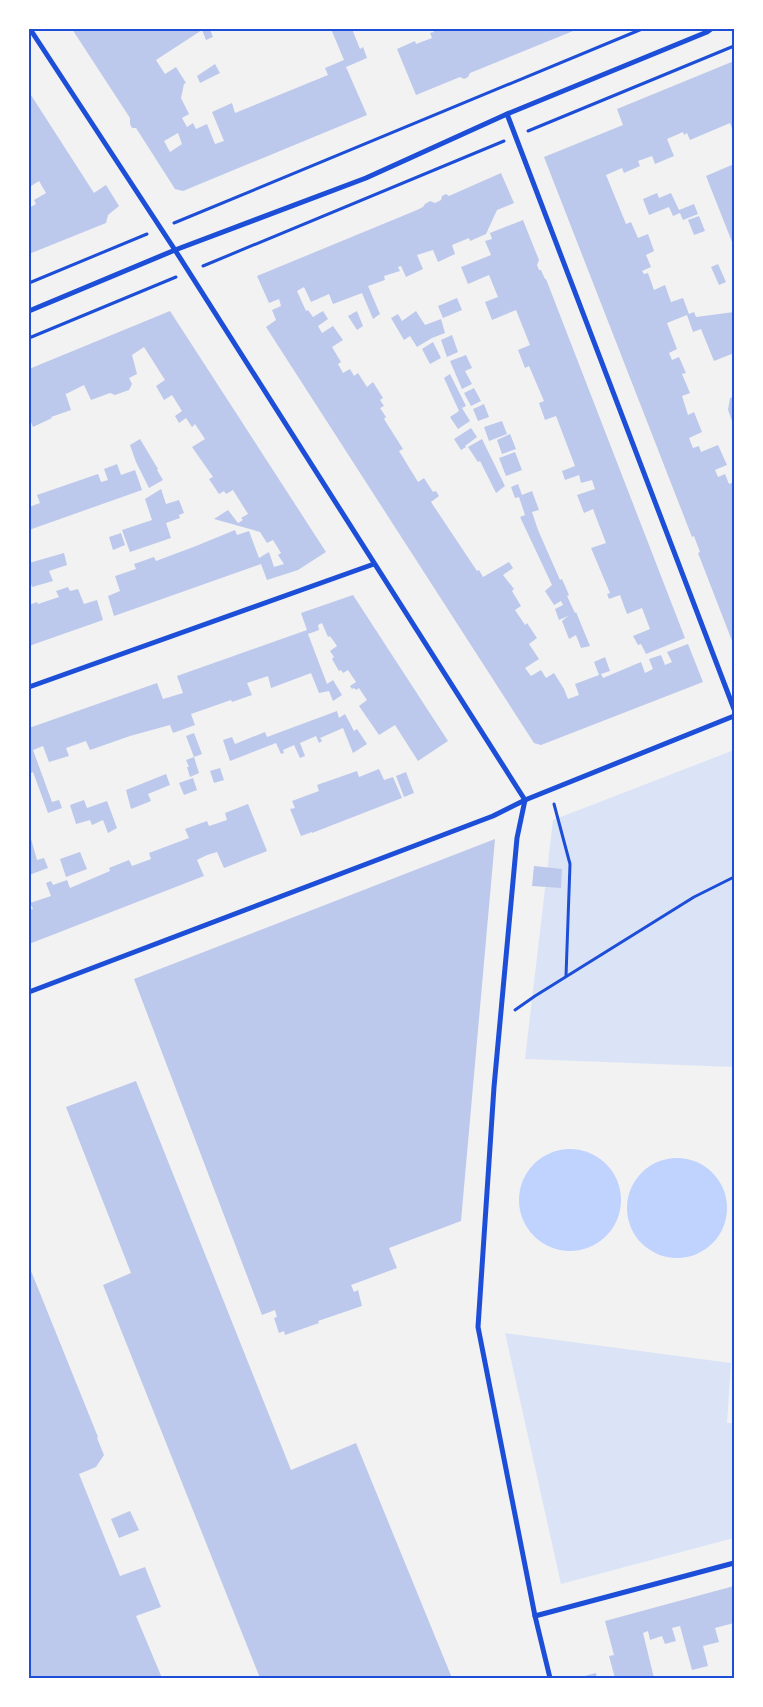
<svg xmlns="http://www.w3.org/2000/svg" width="763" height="1707" font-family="Poppins,sans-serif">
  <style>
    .green { fill: #dbe4f7 }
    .water { fill: #bfd3fe }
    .building { fill: #bdc9ec; fill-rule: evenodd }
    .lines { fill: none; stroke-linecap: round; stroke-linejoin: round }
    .path { stroke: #1d4ed8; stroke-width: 3 }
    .minor { stroke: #1d4ed8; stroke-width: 5 }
    .neatline { fill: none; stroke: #1d4ed8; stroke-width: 2 }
  </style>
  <rect width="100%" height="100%" fill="#f2f2f2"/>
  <g class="green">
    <path d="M734 750V1067L525 1059 553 820Z"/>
    <path d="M505 1333 731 1363 727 1423H734V1538L561 1584Z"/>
  </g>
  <g class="water">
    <circle cx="570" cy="1200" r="51"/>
    <circle cx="677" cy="1208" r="50"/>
  </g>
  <g class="building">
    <path d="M72 29H210L213 37 206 40 202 30 156 60 165 74 176 67 186 83 184 84 181 98 189 114 182 118 187 127 193 123 196 129 207 124 215 144 224 141 212 112 232 103 235 113 328 75 325 68 344 60 331 29H352L360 49 363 47 367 58 346 67 367 115 183 191 175 189 136 128H132L130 124V118ZM178 133 182 144 170 152 164 141Z"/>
    <path d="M433 29H578L470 73 468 77 464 79 460 77 416 95 397 49 415 41 416 44 432 38 430 33 434 32Z"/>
    <path d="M734 61V133L730 123 690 140 687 133 684 135 683 132 667 139 674 156 655 164 652 156 638 161 640 166 624 173 622 168 606 175 626 224 631 222 638 238 648 234 654 251 646 255 651 267 642 271 644 274 648 273 654 290 665 285 671 302 683 298 689 314 694 312 696 317 734 312V353L714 361 701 329 693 332 687 315 667 323 677 349 669 353 672 360 679 357 686 373 682 374 690 393 682 396 688 415 694 412 702 432 689 438 693 448 699 446 701 452 718 445 727 465 715 470 718 477 725 474 729 484 734 482V500L732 501 734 507V646L698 553 700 552 694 536 692 537 544 157 623 125 617 109Z"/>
    <path d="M215 64 220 73 200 83 197 76Z"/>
    <path d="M29 92 94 193 106 185 119 206 108 215 106 223 29 254V208L36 204 34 200 46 193 39 181 31 186 29 182Z"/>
    <path d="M734 164V247L706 176Z"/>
    <path d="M501 173 514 203 497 210 486 234 470 241 469 238 452 245 455 254 438 262 433 250 417 255 423 269 406 277 401 266 398 267 400 271 384 276 385 280 368 286 380 314 373 319 362 293 333 304 329 294 311 302 304 287 297 291 306 311 308 310 313 317 323 311 328 319 318 326 322 333 333 326 343 340 332 347 341 362 338 364 343 373 350 369 354 376 358 373 367 387 373 382 383 398 380 400 384 406 380 408 386 417 384 419 403 449 399 451 418 482 424 478 433 492 436 491 439 496 431 502 477 571 479 570 483 577 509 562 513 568 503 575 514 589 512 591 521 606 515 610 525 625 527 623 537 638 529 644 539 659 525 668 531 676 541 670 546 678 554 673 564 689 568 699 579 695 575 684 599 675 594 662 605 657 610 671 601 674 603 678 641 662 645 673 653 669 649 659 661 655 665 665 672 662 667 652 688 644 703 682 541 745 534 743 266 327 276 320 272 310 281 306 279 299 269 303 257 276 417 210 423 207 425 204 430 201 435 203 441 200 442 196 446 194 449 196Z"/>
    <path d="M657 193 659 198 671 193 679 210 694 204 698 214 683 220 680 213 673 216 669 207 649 215 643 199Z"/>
    <path d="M699 216 705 231 694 235 688 220Z"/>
    <path d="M523 220 539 260 537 265 539 270H541L545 279H546L685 638 646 654 641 644 638 645 633 636 650 629 642 608 627 614 620 595 609 599 607 594 610 593 591 548 606 543 593 509 584 513 577 495 595 489 592 480 581 483 579 475 565 480 562 471 575 466 556 416 545 420 539 403 544 401 529 366 525 368 518 350 530 345 516 310 492 320 485 302 498 297 489 275 468 284 461 267 491 255 485 241 492 239 490 233Z"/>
    <path d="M718 264 726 282 719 285 711 267Z"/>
    <path d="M457 298 462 310 443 318 438 306Z"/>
    <path d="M170 311 326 552 298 570 267 580 261 564 114 616 108 596 120 591 115 576 136 569 134 564 154 557 156 561 196 546 235 530 237 535 249 531 259 558 269 552 274 567 284 564 278 555 281 553 273 540 267 543 260 532 214 519 228 510 238 523 243 520 241 518 248 514 233 490 226 494 224 491 219 494 209 479 213 477 192 447 205 439 195 424 192 427 186 418 179 423 175 416 182 411 172 395 164 400 156 386 165 380 144 347 132 355 137 374 129 378 132 384 129 390 115 395 110 393 91 400 84 385 66 394 65 392 71 410 51 417 52 418 33 427 29 417V369Z"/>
    <path d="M357 311 363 326 357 330 348 316Z"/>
    <path d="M416 311 425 325 441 319 445 333 432 338 417 347 410 336 404 340 391 318 398 314 402 321Z"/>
    <path d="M452 335 458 352 447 357 441 340Z"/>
    <path d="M433 342 441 358 430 364 422 349Z"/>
    <path d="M466 355 472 368 465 371 472 384 462 389 450 361Z"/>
    <path d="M450 374 466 406 462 408 470 421 458 429 450 417 459 411 444 378Z"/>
    <path d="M474 388 481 401 471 406 464 393Z"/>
    <path d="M734 392V420L732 421 728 410 730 398 733 397 732 393Z"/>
    <path d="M484 404 489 417 478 421 473 409Z"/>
    <path d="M502 421 507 434 489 441 484 427Z"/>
    <path d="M471 428 477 437 465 446 466 447 461 450 454 439Z"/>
    <path d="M510 434 516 449 502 454 497 440Z"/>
    <path d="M140 439 158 469 157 470 163 480 149 488 136 462 130 445Z"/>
    <path d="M482 439 505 486 496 493 480 461 478 462 468 447Z"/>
    <path d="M515 452 522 470 506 476 499 458Z"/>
    <path d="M117 464 121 475 135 470 142 490 29 530V507L40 503 37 495 98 474 101 482 108 480 104 469Z"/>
    <path d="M518 484 522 495 532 491 539 510 532 512 538 530 560 580 562 579 569 595 567 596 575 613 576 612 590 646 581 648 576 635 569 639 562 621 568 616 559 620 555 609 563 605 561 601 554 605 545 591 552 585 520 517 525 515 519 497 515 498 511 487Z"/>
    <path d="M161 489 166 504 179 500 184 513 179 515 180 518 166 523 171 538 130 552 122 530 152 520 145 499Z"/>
    <path d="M121 533 125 545 113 550 109 537Z"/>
    <path d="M64 553 67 565 49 571 53 581 32 587 29 577V563Z"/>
    <path d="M68 587 70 591 78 589 84 604 97 600 103 620 29 646V605L37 602 38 604 59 597 56 591Z"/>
    <path d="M353 595 448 741 418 761 395 725 379 735 359 706 367 700 359 688 356 690 354 688 352 689 350 686 356 682 348 670 343 673 341 670 339 671 332 659 334 657 330 651 337 646 330 636 328 637 322 623 318 625 319 630 308 634 327 684 333 680 342 695 333 701 329 691 319 693 311 673 271 688 268 676 247 683 252 695 232 702 231 700 191 714 195 725 173 733 170 725 130 736 90 750 86 741 66 748 69 756 49 762 43 746 33 750 52 802 59 800 62 808 48 813 33 772 29 774V728L157 683 163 699 183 693 177 676 307 630 301 613Z"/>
    <path d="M337 711 339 718 345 714 354 731 357 729 367 744 353 753 343 728 320 738 322 741 319 743 316 736 300 743 305 756 300 758 294 745 283 750 284 753 281 754 276 743 230 761 223 740 232 737 235 744 265 732 267 737Z"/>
    <path d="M194 733 202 754 194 757 199 773 190 777 187 767H189L186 760 194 757 186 736Z"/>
    <path d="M220 768 224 780 214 783 210 771Z"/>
    <path d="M379 769 384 780 393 777 402 798 312 833V832L301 836 290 809 295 808 292 801 319 791 317 785 357 771 359 777Z"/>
    <path d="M406 772 414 793 404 797 396 776Z"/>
    <path d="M166 774 170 785 148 794 151 801 131 809 126 790Z"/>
    <path d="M193 778 197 790 184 795 179 783Z"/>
    <path d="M84 800 87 808 107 801 117 828 108 833 103 820 92 825 90 820 76 824 70 805Z"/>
    <path d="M248 804 267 851 224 868 217 852 207 855 197 860 204 876 29 944V910L33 909 30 903 51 896 46 883 51 881 53 885 67 880 70 888 110 871 109 868 129 860 132 866 151 859 149 853 189 838 185 829 207 821 209 826 227 820 225 813Z"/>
    <path d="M29 832 37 860 44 858 48 868 29 875Z"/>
    <path d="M495 839 461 1221 389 1248 397 1268 351 1285 354 1292 358 1290 362 1306 318 1321 319 1323 285 1335 284 1331 279 1333 274 1318 277 1317 275 1310 262 1315 134 979Z"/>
    <path d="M80 852 87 869 66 877 60 859Z"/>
    <path d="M534 866 562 869 561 888 532 886Z"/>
    <path d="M136 1081 291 1470 356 1443 452 1678H260L103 1285 131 1273 66 1107Z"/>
    <path d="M29 1266 98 1437 97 1438 104 1455 96 1467 79 1474 120 1576 145 1567 161 1607 136 1616 162 1678H29Z"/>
    <path d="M130 1511 139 1530 119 1538 111 1519Z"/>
    <path d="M734 1586V1623L715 1628 719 1642 703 1646 708 1666 692 1670 680 1626 672 1628 676 1641 665 1644 662 1636 650 1640 648 1631 643 1633 654 1678H615L609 1656 614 1655 605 1621Z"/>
    <path d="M596 1673 597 1678H577Z"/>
  </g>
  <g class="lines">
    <g class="path">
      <path d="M528 131 734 46"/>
      <path d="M174 223 642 29"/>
      <path d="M203 266 504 141"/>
      <path d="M29 283 147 234"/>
      <path d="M29 338 176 277"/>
      <path d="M554 804 570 864 566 976"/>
      <path d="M515 1010 535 996 694 897 734 877"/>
    </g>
    <g class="minor">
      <path d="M30 29 175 250 525 800"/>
      <path d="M507 114 734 709"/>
      <path d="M29 311 175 250 366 178 507 114 707 32 711 29"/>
      <path d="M29 687 374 564"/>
      <path d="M525 800 517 838 494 1087 478 1327 535 1616 550 1678"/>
      <path d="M29 992 493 816 525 800 734 716"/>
      <path d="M535 1616 734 1563"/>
    </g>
  </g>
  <rect width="763" height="1707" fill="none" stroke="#ffffff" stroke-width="60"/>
  <rect x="30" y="30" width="703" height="1647" class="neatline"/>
</svg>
